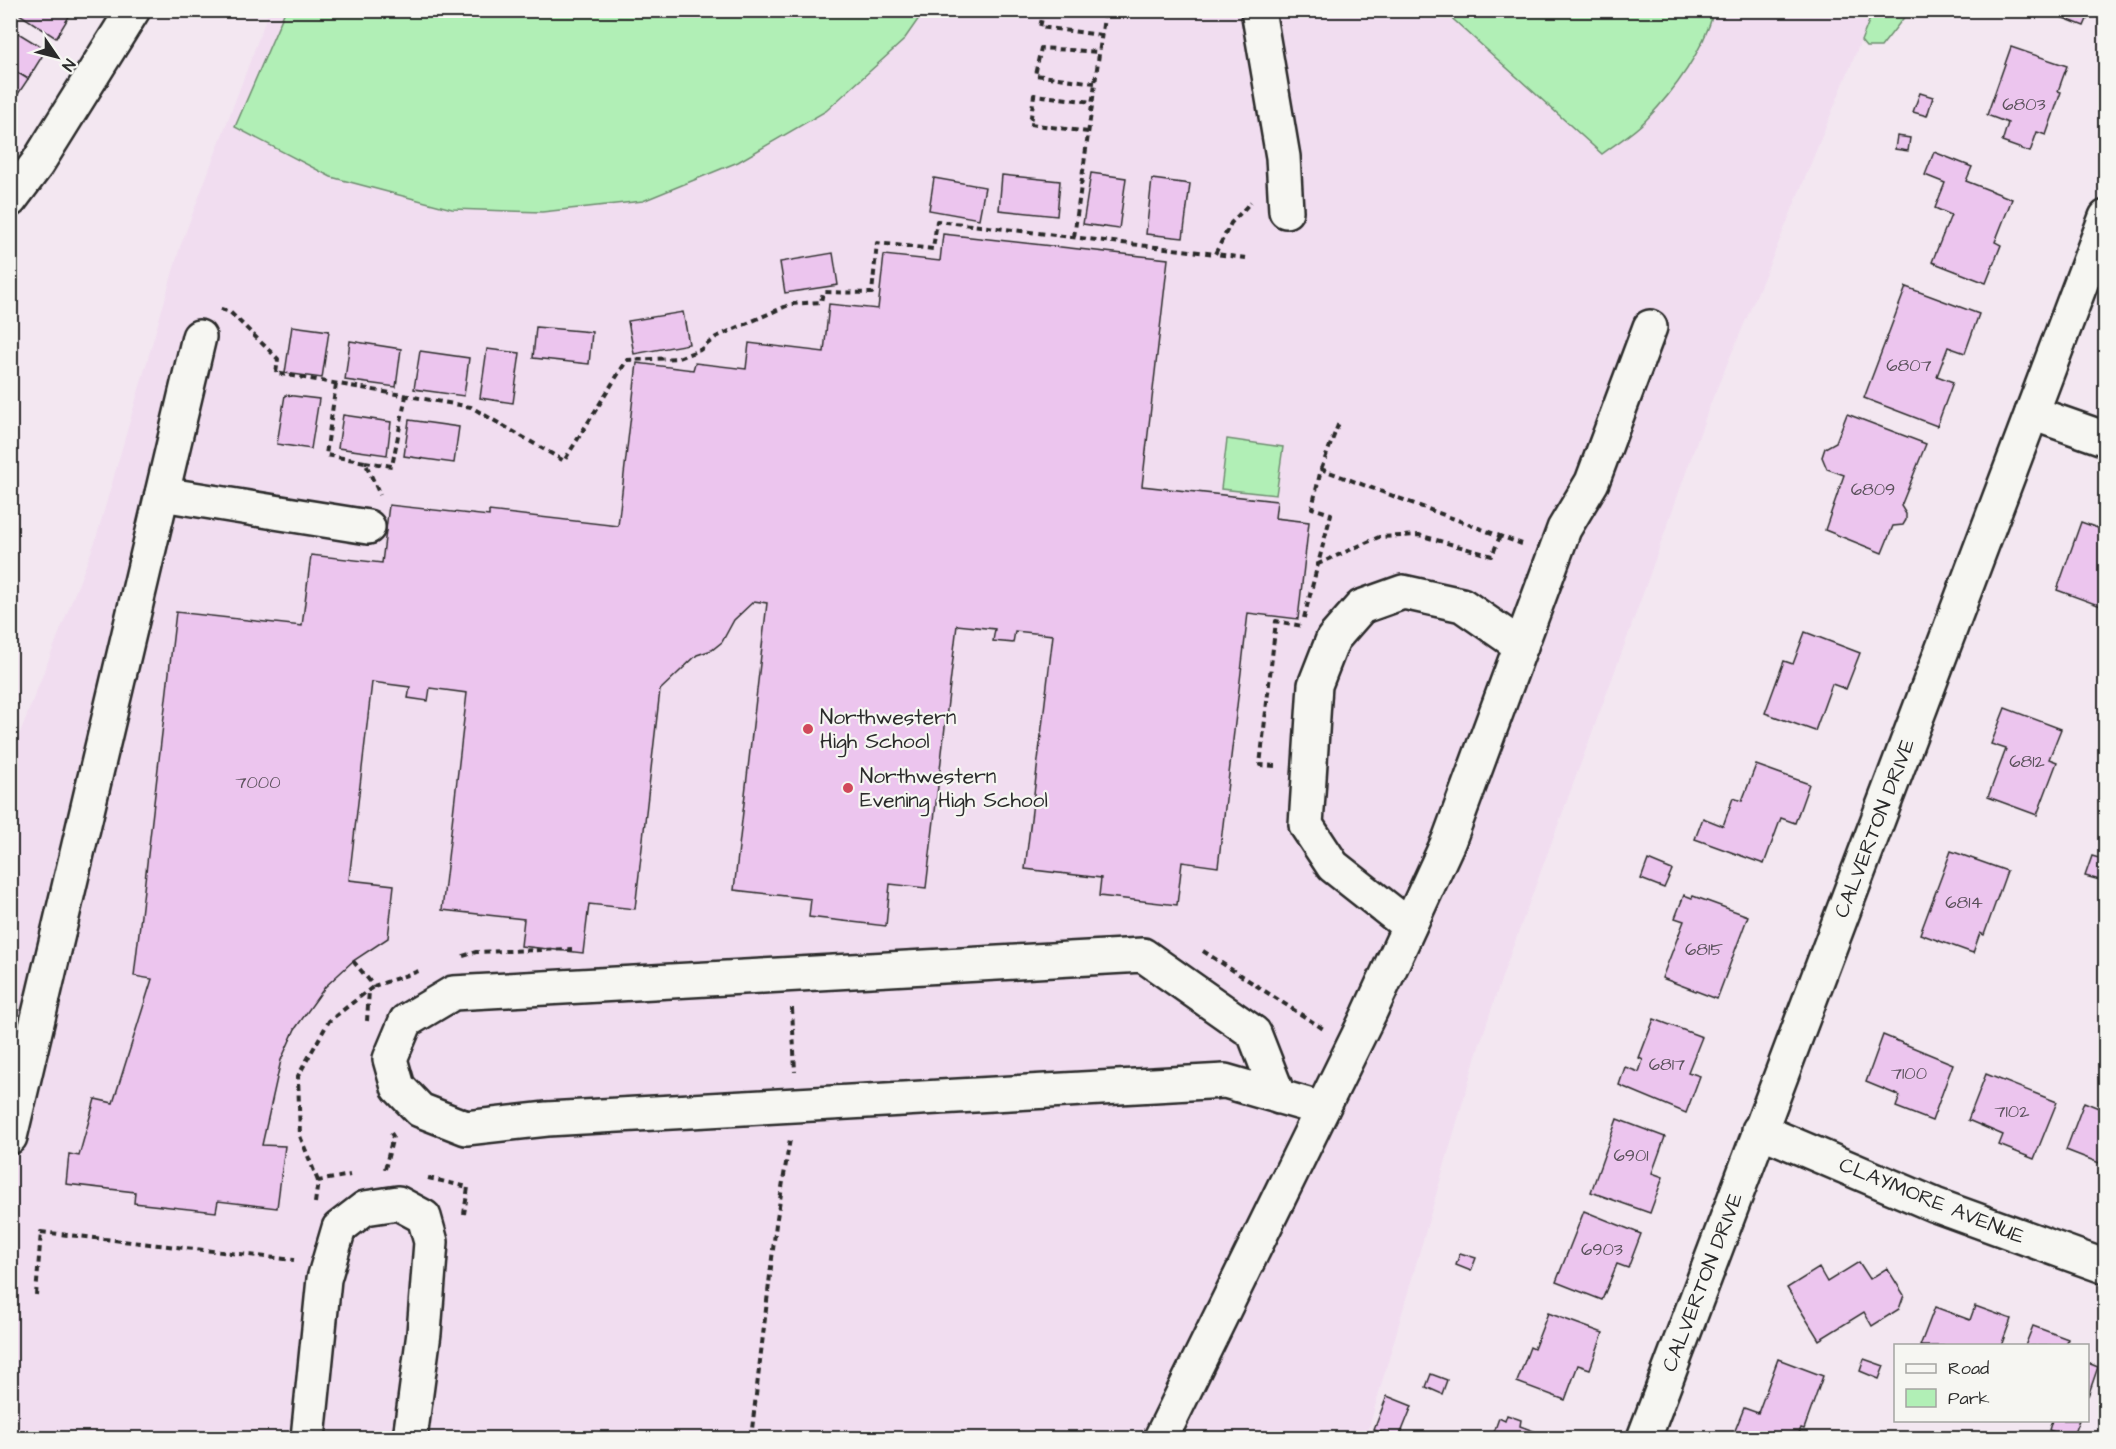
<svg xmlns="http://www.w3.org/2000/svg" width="2116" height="1449" font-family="'Architects Daughter',sans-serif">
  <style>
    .built { fill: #f1ddf0 }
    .green { fill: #b1efb6; stroke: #6e8d70; stroke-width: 1.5 }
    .building { fill: #ecc5ee; stroke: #2b2b2b; stroke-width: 1.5 }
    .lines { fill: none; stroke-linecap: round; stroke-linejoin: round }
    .minor-casing { stroke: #2b2b2b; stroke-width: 38 }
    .path { stroke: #2b2b2b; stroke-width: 4; stroke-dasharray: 6 4.5; stroke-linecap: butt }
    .minor { stroke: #f6f6f2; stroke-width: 33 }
    .poi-dot { fill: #d1495b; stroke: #f6f6f2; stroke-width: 2 }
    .labels { text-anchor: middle; stroke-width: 4.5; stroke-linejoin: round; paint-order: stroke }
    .number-label { font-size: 18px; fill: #5b525c }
    .poi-label { font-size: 21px; fill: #2b2b2b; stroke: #f6f6f2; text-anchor: start }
    .street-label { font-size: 21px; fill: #2b2b2b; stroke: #f6f6f2 }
  </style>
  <rect width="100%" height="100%" fill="#f3e7f1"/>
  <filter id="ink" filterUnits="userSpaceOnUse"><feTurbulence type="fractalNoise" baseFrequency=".0167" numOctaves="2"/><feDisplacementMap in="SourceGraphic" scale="12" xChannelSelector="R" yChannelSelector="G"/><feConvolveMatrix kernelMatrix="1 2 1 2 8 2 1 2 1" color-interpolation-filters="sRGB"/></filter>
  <g filter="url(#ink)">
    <path class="built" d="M269 11H1873L1776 249 1711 402 1630 630 1503 974 1476 1056 1366 1438H11L10 758 95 542 180 247Z"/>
    <g class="green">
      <path d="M285 11V10L924 11 903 41 826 111 738 162 643 201 542 212 452 209 331 177 235 127Z"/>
      <path d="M1444 11H1714C1703 51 1675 90 1646 120 1634 133 1616 143 1602 154Z"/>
      <path d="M1873 11H1909L1881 47H1866L1861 41Z"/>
      <path d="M1227 439 1283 447 1276 495 1221 489Z"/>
    </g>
    <g class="building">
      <path d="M13 10H73L56 38Z"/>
      <path d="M2043 10H2091L2084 26Z"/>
      <path d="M10 28 46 50 28 79 10 68Z"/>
      <path d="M2011 47 2067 66 2058 91 2061 92 2046 135 2037 132 2030 152 2002 142 2008 123 1987 115Z"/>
      <path d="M10 68 28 79 14 100 10 98Z"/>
      <path d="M1920 93 1933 97 1927 116 1913 112Z"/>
      <path d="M1897 136 1910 138 1908 151 1895 149Z"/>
      <path d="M1934 152 1972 167 1966 181 2012 199 1995 242 2001 245 1986 283 1932 262 1951 215 1935 208 1945 183 1925 175Z"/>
      <path d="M1091 173 1126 178 1119 229 1083 224Z"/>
      <path d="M1002 175 1060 181 1057 216 999 210Z"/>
      <path d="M934 178 985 187 979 219 929 210Z"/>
      <path d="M1152 179 1190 184 1183 238 1146 234Z"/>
      <path d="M943 234 1168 259 1142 486 1277 501 1275 518 1309 522 1298 619 1248 613 1218 867 1182 862 1177 905 1099 896 1101 878 1025 869 1053 635 1015 631 1013 643 993 641 995 629 957 625 926 888 890 884 886 926 809 917 811 899 734 890 767 603 754 601 734 620 722 642 712 650 697 655 660 690 635 909 589 904 583 953 521 946 524 919 442 910 467 693 430 688 428 701 408 698 410 687 372 682 349 880 394 885 388 938 353 961 325 987 295 1029 281 1060 262 1145 285 1146 277 1208 218 1201 216 1212 134 1203 135 1192 66 1184 69 1154 79 1156 95 1099 113 1103 152 979 134 976 176 612 302 626 311 555 382 563 389 505 489 516V511L618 526 637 363 693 370 695 363 746 369 749 343 824 352 829 304 878 309 884 255 940 261Z"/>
      <path d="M833 253 838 285 785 293 780 262Z"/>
      <path d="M1906 287 1979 314 1965 353 1948 347 1937 376 1953 382 1937 426 1864 398Z"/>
      <path d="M683 312 689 344 634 354 628 321Z"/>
      <path d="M292 326 329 331 322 378 285 373Z"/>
      <path d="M536 327 592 332 589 364 533 358Z"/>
      <path d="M350 341 401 349 396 387 345 380Z"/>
      <path d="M487 349 520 353 513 403 480 398Z"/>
      <path d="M420 351 469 358 464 396 414 389Z"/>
      <path d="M285 395 319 399 311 449 277 444Z"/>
      <path d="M1847 414 1926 444 1901 506 1906 514V520L1903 525 1893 526 1882 553 1825 530 1844 475 1827 469 1822 457 1825 448 1836 442Z"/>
      <path d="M343 415 391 422 387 455 338 448Z"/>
      <path d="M409 420 459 427 454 463 404 456Z"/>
      <path d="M2081 522 2106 531V608L2057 590Z"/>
      <path d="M1805 632 1860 653 1846 689 1832 684 1815 731 1765 713 1784 661 1793 664Z"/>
      <path d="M2005 708 2061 729 2049 759 2057 762 2037 815 1988 797 2006 749 1991 744Z"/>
      <path d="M1756 765 1809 784 1795 823 1781 818 1764 864 1695 839 1703 818 1723 826 1733 798 1742 801Z"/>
      <path d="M1951 851 2007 871 1984 935 1980 933 1973 953 1920 934Z"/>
      <path d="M2092 856 2106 860 2100 880 2085 876Z"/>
      <path d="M1648 860 1672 870 1664 888 1641 879Z"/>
      <path d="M1684 895 1692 898 1693 896 1748 916 1717 999 1662 978 1684 921 1675 918Z"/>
      <path d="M1654 1019 1702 1037 1688 1072 1700 1076 1686 1113 1619 1085 1625 1067 1639 1072 1643 1060 1639 1058Z"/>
      <path d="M1883 1035 1953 1064 1932 1121 1896 1107 1900 1096 1866 1082Z"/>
      <path d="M1986 1074 2057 1102 2034 1159 1999 1145 2003 1135 1968 1120Z"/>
      <path d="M2084 1102 2106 1111V1178L2098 1175 2102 1164 2066 1150Z"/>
      <path d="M1617 1119 1665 1137 1652 1173 1663 1177 1650 1213 1591 1192Z"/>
      <path d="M1584 1211 1641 1234 1628 1268 1617 1264 1602 1300 1556 1282Z"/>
      <path d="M1460 1253 1476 1258 1471 1271 1456 1265Z"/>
      <path d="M1859 1262 1870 1279 1887 1268 1904 1295 1899 1309 1872 1326 1864 1312 1819 1340 1787 1288 1819 1268 1827 1282Z"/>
      <path d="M1975 1306 2011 1319 2001 1346H1920L1935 1307 1970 1320Z"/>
      <path d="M1548 1313 1603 1333 1590 1369 1578 1365 1565 1400 1517 1382 1530 1347 1534 1349Z"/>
      <path d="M2033 1326 2068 1339 2066 1346H2025Z"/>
      <path d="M1778 1359 1823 1376 1804 1429 1801 1428 1797 1438H1732L1744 1408 1758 1413Z"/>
      <path d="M1864 1359 1884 1366 1879 1379 1860 1371Z"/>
      <path d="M2088 1363 2098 1367 2088 1396Z"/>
      <path d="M1431 1374 1447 1380 1442 1394 1426 1387Z"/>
      <path d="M1387 1396 1412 1406 1399 1438 1374 1430Z"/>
      <path d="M1507 1415 1521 1420 1520 1426 1547 1436 1546 1438H1492L1499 1418 1505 1421Z"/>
      <path d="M2052 1420H2079L2072 1438 2049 1430Z"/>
    </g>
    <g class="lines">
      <g class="minor-casing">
        <g id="minor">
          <path d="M1258 10 1283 157 1286 211"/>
          <path d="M10 200 37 164 133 10"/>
          <path d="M2032 413 2106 439"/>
          <path d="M162 494 368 527"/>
          <path d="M1409 926 1333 866 1306 825 1315 685 1333 639 1361 607 1403 592 1462 605 1521 646"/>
          <path d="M1279 1097 1254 1033 1143 955 453 993 406 1021 390 1059 398 1087 420 1110 466 1128 547 1119 1225 1081 1322 1109"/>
          <path d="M1759 1130 1935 1205 2106 1267"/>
          <path d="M10 1137 199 337"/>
          <path d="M308 1438 324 1279 339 1228 365 1208 398 1203 424 1217 431 1242 424 1333 410 1438"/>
          <path d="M1161 1438 1369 1014 1449 840 1564 529 1592 482 1650 327"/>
          <path d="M1644 1438 2106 217"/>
        </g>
      </g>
      <g class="path">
        <path d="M1044 10 1040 27 1101 35"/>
        <path d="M1095 83 1035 75 1041 48 1099 52"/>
        <path d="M1088 132 1030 124 1034 95 1092 102"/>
        <path d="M1074 237 1105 10"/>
        <path d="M1246 258 1215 254 1231 223 1251 202"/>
        <path d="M221 309 230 312 278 359 276 373 471 407 564 461 627 360 678 358 700 350 716 337 791 304 821 302 823 292 872 293 877 243 933 249 937 221 1215 254"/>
        <path d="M336 384 326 455 365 462 380 495"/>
        <path d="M365 462 392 466 406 396"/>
        <path d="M1321 469 1340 420"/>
        <path d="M1500 536 1492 556 1419 535 1379 537 1318 564 1331 514 1312 508 1321 469 1500 536 1522 544"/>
        <path d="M1304 618 1318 564"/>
        <path d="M1275 766 1260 765 1276 621 1302 626"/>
        <path d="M1203 951 1325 1030"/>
        <path d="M463 956 476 952 572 949"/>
        <path d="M353 961 374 986 419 971"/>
        <path d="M792 1008 795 1072"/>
        <path d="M367 1021 369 990"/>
        <path d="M385 1169 393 1136 391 1133"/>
        <path d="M428 1178 468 1187 464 1214"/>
        <path d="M318 1181 300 1136 298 1076 329 1021 374 986"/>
        <path d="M315 1203 318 1181 350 1175"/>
        <path d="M36 1295 41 1232 294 1260"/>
        <path d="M751 1438 776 1224 790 1139"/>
      </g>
      <use href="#minor" class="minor"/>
    </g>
  </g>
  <g class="poi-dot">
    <circle cx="808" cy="729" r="6"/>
    <circle cx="848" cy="788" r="6"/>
  </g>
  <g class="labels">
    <g class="number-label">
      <text x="2024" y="110">6803</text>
      <text x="1909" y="371">6807</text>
      <text x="1873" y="495">6809</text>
      <text x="2027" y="767">6812</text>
      <text x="258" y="788">7000</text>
      <text x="1964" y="908">6814</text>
      <text x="1704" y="955">6815</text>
      <text x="1667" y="1070">6817</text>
      <text x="1909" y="1079">7100</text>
      <text x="2012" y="1117">7102</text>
      <text x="1631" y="1161">6901</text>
      <text x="1602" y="1255">6903</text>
    </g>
    <g class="poi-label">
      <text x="820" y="724">Northwestern<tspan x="820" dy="24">High School</tspan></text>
      <text x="860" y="783">Northwestern<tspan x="860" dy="24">Evening High School</tspan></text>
    </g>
    <g class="street-label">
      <text transform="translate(1874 828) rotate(-69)" y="7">CALVERTON DRIVE</text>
      <text transform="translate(1932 1200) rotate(22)" y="7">CLAYMORE AVENUE</text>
      <text transform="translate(1702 1282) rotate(-69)" y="7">CALVERTON DRIVE</text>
    </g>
  </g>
  <rect width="2116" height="1449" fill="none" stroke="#f6f6f2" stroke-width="36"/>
  <rect x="18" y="18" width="2080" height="1413" fill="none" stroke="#2b2b2b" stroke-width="2" filter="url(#ink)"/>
  <rect x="1894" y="1344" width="195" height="78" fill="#f6f6f2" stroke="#a5a5a2" stroke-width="1.5"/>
  <rect x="1906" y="1364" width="30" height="9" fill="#f6f6f2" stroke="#a5a5a2" stroke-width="1.5"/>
  <text x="1948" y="1374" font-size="18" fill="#2b2b2b">Road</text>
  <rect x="1906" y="1389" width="30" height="18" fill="#b1efb6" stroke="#a5a5a2" stroke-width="1.5"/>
  <text x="1948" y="1404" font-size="18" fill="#2b2b2b">Park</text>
  <g transform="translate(57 57) rotate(125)" stroke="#f6f6f2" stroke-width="4.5" paint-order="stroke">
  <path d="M0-4.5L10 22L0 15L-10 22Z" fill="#2b2b2b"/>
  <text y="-9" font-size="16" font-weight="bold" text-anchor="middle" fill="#2b2b2b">N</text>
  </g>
</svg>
